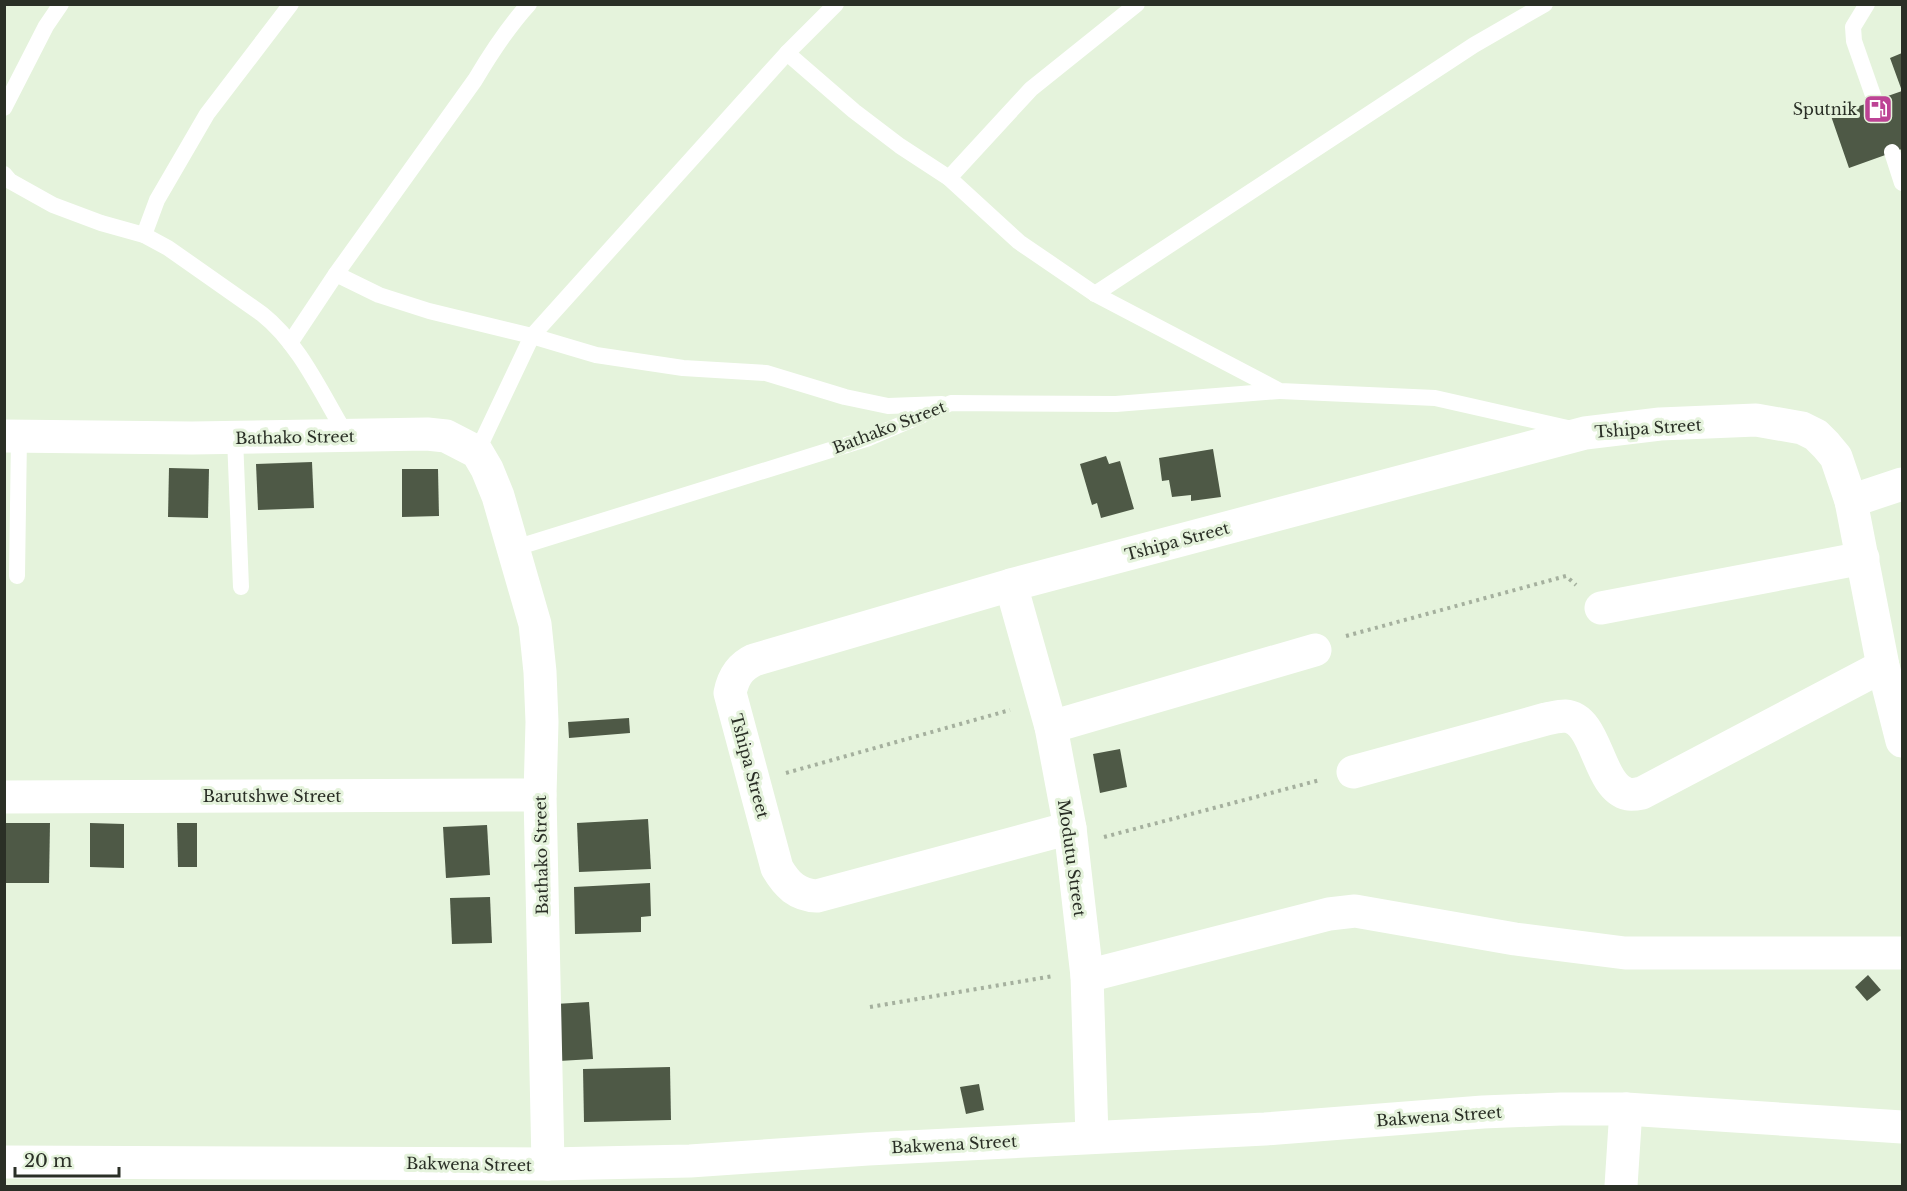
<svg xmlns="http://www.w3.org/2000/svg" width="1907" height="1191" font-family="'Libre Baskerville',serif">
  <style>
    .building { fill: #4e5946 }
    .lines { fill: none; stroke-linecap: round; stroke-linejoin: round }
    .path { stroke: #a5b09e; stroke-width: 4; stroke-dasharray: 3 4.5; stroke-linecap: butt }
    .lane { stroke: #fff; stroke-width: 16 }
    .street { stroke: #fff; stroke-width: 33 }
    .labels { text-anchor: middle; stroke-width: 6; stroke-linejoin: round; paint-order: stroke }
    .poi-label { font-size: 16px; fill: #2a2f26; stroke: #e5f3dc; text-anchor: end }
    .street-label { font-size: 16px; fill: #2a2f26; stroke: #e5f3dc }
  </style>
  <rect width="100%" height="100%" fill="#e5f3dc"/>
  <g class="building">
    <path d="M1902 53V149L1849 168 1831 116 1902 91 1890 58Z"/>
    <path d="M1213 449 1221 497 1191 501V495L1172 497 1169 480 1162 481 1159 458Z"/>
    <path d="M1106 456 1109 464 1120 461 1134 509 1101 518 1097 503 1092 505 1080 464Z"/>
    <path d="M312 462 314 508 258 510 256 464Z"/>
    <path d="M169 468 209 469 208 518 168 517Z"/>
    <path d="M402 469H438L439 516 402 517Z"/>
    <path d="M629 718 630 733 569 738 568 722Z"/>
    <path d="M1120 749 1127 787 1100 793 1093 754Z"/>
    <path d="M648 819 651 869 579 872 577 823Z"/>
    <path d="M4 823H50L49 883H4Z"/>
    <path d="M90 823 124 824V868L90 867Z"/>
    <path d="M177 823H197V867H178Z"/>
    <path d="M487 825 490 875 446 878 443 827Z"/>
    <path d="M650 883 651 916 641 917V932L575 934 574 887Z"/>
    <path d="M490 897 492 943 452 944 450 898Z"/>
    <path d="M1868 975 1881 990 1867 1001 1855 987Z"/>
    <path d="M589 1002 593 1059 559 1061 555 1004Z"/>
    <path d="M670 1067 671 1120 584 1122 583 1069Z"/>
    <path d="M979 1084 984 1110 966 1114 960 1087Z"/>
  </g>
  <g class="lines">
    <g class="path">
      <path d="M1346 636 1566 576 1576 585"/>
      <path d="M786 773 1010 710"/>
      <path d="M1104 837 1320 780"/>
      <path d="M870 1007 1053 976"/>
    </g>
    <g class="lane">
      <path d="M1867 4 1853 27 1854 41 1875 101"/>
      <path d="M787 53 854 111 900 146 949 178 1019 242 1095 294 1280 391 1435 398 1572 429"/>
      <path d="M4 108 46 26 61 4"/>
      <path d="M1892 152 1902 183"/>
      <path d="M4 174 10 181 53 205 101 223 144 235 168 248 262 314C300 344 322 395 347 436"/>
      <path d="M949 178 1031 89 1137 4"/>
      <path d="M144 235 157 200 207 114 291 4"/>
      <path d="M336 274 379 295 429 311 532 336 596 355 683 368 766 373 845 397 888 406 942 404"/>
      <path d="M1095 294 1474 45 1545 4"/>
      <path d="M290 343 336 274 475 80C491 53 507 28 529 4"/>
      <path d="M235 438 241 587"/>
      <path d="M477 452 532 336 787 53 836 4"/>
      <path d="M512 549 869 438 951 403 1116 404 1279 391"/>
      <path d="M17 576 19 436"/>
    </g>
    <g class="street">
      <path d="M4 436 192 438 427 434 446 436 477 452 487 469 498 496 535 624 540 672 542 722 540 795 548 1164"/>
      <path d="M1851 501 1902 484"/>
      <path d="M1011 585 1051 727 1070 828 1087 976 1092 1137"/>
      <path d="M1601 608 1863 558"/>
      <path d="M1051 727 1315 650"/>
      <path d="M1353 772 1546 719C1552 718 1559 716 1565 716 1598 718 1597 787 1628 794 1632 795 1637 794 1642 793L1883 666"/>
      <path d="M4 797 540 795"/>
      <path d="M1070 828 817 896C797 895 787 885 777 868L730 693C733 678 739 667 754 660L1011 585 1585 433 1660 424 1756 420 1802 428 1816 435 1826 445 1836 457 1851 501 1883 666 1902 741"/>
      <path d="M1087 976 1329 914 1355 911 1515 939 1625 953H1902"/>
      <path d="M4 1162 548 1164 690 1161 868 1149 1265 1129 1483 1112 1561 1109H1626L1902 1127"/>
      <path d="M1621 1186 1626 1109"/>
    </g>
  </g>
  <defs>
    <g id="fuel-square" transform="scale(1.5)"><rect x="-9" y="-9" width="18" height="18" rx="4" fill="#bd4395" stroke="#e5f3dc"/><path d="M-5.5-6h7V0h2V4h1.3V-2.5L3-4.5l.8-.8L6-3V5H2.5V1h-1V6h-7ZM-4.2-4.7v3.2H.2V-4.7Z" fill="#fff"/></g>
  </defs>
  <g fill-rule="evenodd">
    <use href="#fuel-square" x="1878" y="109"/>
  </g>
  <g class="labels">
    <g class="poi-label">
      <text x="1857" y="115">Sputnik</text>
    </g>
    <g class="street-label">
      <text transform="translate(889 427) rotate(-21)" y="6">Bathako Street</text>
      <text transform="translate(1648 428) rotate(-4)" y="6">Tshipa Street</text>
      <text transform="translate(295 437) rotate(-1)" y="6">Bathako Street</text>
      <text transform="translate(1177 541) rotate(-15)" y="6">Tshipa Street</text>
      <text transform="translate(750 766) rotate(75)" y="6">Tshipa Street</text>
      <text x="272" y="802">Barutshwe Street</text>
      <text transform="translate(541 855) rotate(-91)" y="6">Bathako Street</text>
      <text transform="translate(1072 858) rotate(82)" y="6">Modutu Street</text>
      <text transform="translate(1439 1116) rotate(-4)" y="6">Bakwena Street</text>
      <text transform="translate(954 1144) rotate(-3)" y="6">Bakwena Street</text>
      <text transform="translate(469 1164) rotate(1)" y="6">Bakwena Street</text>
    </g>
  </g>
  <rect width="1907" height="1191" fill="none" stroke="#2a2f26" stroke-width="12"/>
  <path d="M15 1167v9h104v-9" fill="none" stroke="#2a2f26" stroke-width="3"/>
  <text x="24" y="1167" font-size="18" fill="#2a2f26" stroke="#e5f3dc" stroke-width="4.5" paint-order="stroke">20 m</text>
</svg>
